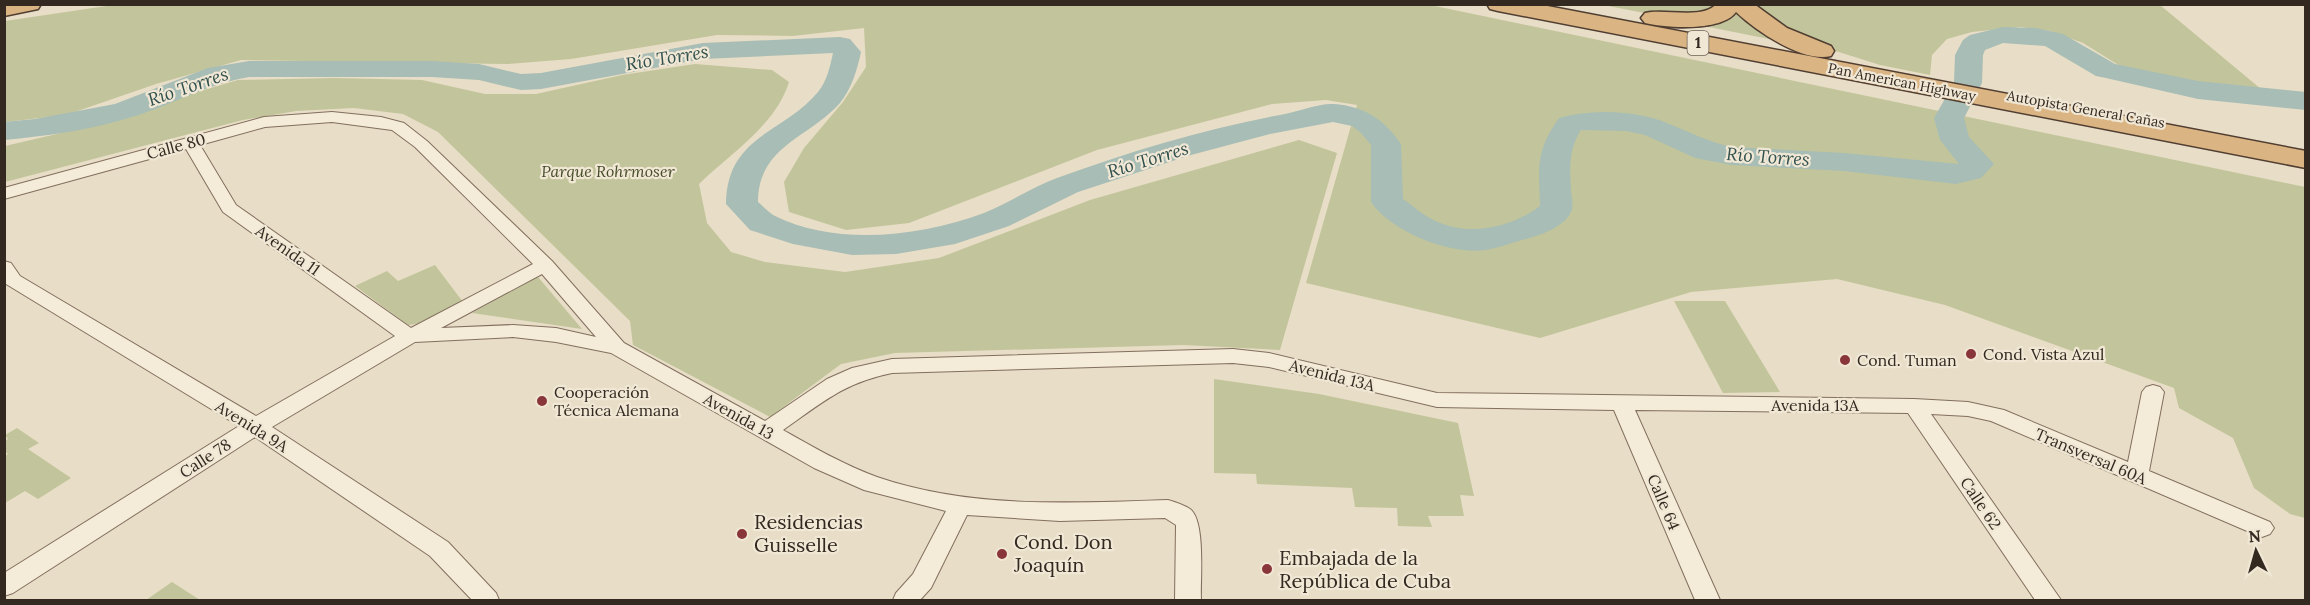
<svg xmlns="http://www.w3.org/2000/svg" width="2310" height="605" font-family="Lora,serif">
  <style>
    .green { fill: #c2c59b }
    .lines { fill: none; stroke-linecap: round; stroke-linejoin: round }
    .river { fill: #a7bdb5; fill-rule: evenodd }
    .minor-casing { stroke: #826f5e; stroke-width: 2 }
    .trunk-casing { stroke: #503e32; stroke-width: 3 }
    .minor { fill: #f4ebd8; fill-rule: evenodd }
    .trunk { fill: #dab482; fill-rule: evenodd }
    .poi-dot { fill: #89363a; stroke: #f1e7d5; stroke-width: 2 }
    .labels { text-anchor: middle; stroke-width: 4.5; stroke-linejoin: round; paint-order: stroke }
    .far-street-label { font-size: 14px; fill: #342920; stroke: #f1e7d5 }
    .shield { fill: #f1e7d5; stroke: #6d6256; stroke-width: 1.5 }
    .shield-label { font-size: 15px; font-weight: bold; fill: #342920 }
    .street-label { font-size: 16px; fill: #342920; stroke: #f1e7d5 }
    .park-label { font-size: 16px; font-style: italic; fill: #464d29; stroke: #f1e7d5 }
    .poi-label { font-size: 16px; fill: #342920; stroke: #f1e7d5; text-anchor: start }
    .water-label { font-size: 18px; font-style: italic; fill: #31514e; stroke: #f1e7d5 }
    .near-poi-label { font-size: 20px; fill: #342920; stroke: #f1e7d5; text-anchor: start }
  </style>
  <rect width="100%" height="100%" fill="#e8ddc6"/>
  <g class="green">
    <path d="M120 4 1430 5 2305 187V518L2290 514 2254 488 2233 438 2179 408 2174 388 1945 305 1837 279 1691 292 1540 338 1306 283 1357 105 1326 100 1272 104 1097 150 909 223 846 230 789 212 784 182 804 148 843 102 866 67 864 28 793 36 717 35 571 59 508 64 241 60 156 84 66 115 5 122V21Z"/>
    <path d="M1603 5H1721L1717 11 1660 16Z"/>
    <path d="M1732 5 1794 44 1694 24Z"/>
    <path d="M1751 5H2160L2267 94 2224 88 2120 66 2083 43 2050 31 2020 27 1972 32 1947 39 1932 55 1930 75 1880 65 1804 41Z"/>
    <path d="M695 64 772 70 789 82C776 125 730 154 699 184L707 223 731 252 765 262 845 272 939 258 1090 200 1299 140 1337 153 1280 350 1183 345 895 353 841 364 770 417 633 345 630 321 438 132 403 114 354 108 296 111 243 120 5 182V146L104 123 190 94 238 80 334 78 422 80 485 94H536L622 75Z"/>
    <path d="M435 265 463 302 416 324 408 325 355 286 387 271 398 281Z"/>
    <path d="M538 277 582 329 472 313Z"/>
    <path d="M1674 301H1725L1780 392 1723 393Z"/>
    <path d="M1214 379 1319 394 1458 423 1474 496 1460 495 1464 516H1428L1432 527 1398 526 1397 508 1355 507 1352 488 1257 484 1256 474 1214 473Z"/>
    <path d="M17 428 39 443 28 449 71 478 38 499 25 491 5 503V456L8 454 5 451V441L8 439 5 435Z"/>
    <path d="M172 582 200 600H146Z"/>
  </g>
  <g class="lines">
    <path class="river" d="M2003 27 2036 28 2063 34 2115 64 2198 81 2306 92V110L2198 99 2106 78 2096 76 2045 46 2003 43 1985 50 1983 55 1982 83 1964 118 1969 137 1994 164 1981 178 1956 184 1844 171 1732 165 1695 158 1645 135 1626 131 1581 130C1568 150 1570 169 1571 192 1572 197 1573 205 1572 210 1565 227 1541 235 1526 239 1513 242 1499 248 1486 250 1450 255 1391 232 1371 202V145L1361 133 1352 126 1333 122 1270 134 1191 155 1078 192 1009 226 955 244 896 254 852 255 793 244 750 230 726 204C727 135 783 134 818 92 827 81 830 67 833 53L703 59 541 89 521 90 479 80 432 77H249C207 84 172 105 132 117 91 130 46 136 4 140V122L35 119 115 104 208 68 249 61H432L479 64 521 74 541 73 703 43 840 37 850 39 861 52C857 70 852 88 840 103 809 138 758 146 758 202 763 206 769 213 775 216 838 247 921 236 984 213 1009 203 1032 187 1057 178 1131 151 1208 128 1285 114 1300 111 1319 103 1334 104 1364 106 1385 120 1401 144L1403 199C1412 205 1420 213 1430 218 1464 238 1510 229 1540 206 1539 167 1535 152 1559 118 1592 109 1634 110 1667 123 1689 132 1709 142 1732 147L1844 153 1959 164 1940 140 1934 118 1954 83 1955 55 1963 40 1970 35Z"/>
    <g class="minor-casing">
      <path id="minor" d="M332 112 381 117 404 123 427 141 552 261 624 343 765 421 827 379 852 368 892 359 1233 349 1269 353 1437 393 1914 399 1968 402 2004 410 2128 462 2142 392 2146 387 2153 385 2160 387 2164 392 2149 471 2270 522 2274 528 2270 534 2262 537 2254 534 1991 421 1968 416 1931 414 2061 600H2035L1908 413 1635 410 1720 600H1695L1614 410 1437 407 1269 367 1233 363 892 373C843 383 822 403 783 430 813 447 844 465 877 477 970 509 1071 503 1168 500 1175 502 1184 505 1190 509 1206 521 1200 580 1201 600H1175L1176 525 1165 518 1060 521 967 515 931 588 920 600H893L896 593 913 574 946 511 864 490 814 468 611 353 556 342 513 337 415 342 272 427 448 542 496 593 499 600H472L430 556 255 437 13 593 4 596V573L239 426 6 284 4 261 11 263 20 276 256 416 395 336 223 212 186 149 4 199V188L264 117ZM332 122 392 130 415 147 533 264 411 328 236 205 200 145 265 127ZM542 274 596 337 556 328 513 325 441 328Z"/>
    </g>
    <g class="trunk-casing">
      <g id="trunk">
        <path d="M4 4H41L38 9 4 16Z"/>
        <path d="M1487 4H1537L2306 151V168L1498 11 1490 9Z"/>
        <path d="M1716 4H1754L1787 28 1831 46 1834 51 1831 56C1803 63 1756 31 1736 12 1722 32 1665 28 1645 23L1641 18 1645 13C1663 8 1704 20 1716 4Z"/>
      </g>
    </g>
    <use href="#minor" class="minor"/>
    <use href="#trunk" class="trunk"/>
  </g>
  <g class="poi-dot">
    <circle cx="1971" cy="354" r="6"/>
    <circle cx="1845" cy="360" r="6"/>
    <circle cx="542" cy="401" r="6"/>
    <circle cx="742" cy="534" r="6"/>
    <circle cx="1002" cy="554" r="6"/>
    <circle cx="1267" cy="569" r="6"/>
  </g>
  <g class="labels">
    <g class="far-street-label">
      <text transform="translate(1902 82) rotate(11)" y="5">Pan American Highway</text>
      <text transform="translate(2086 109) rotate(10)" y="5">Autopista General Cañas</text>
    </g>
    <rect class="shield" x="1687.5" y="31" width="21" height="24" rx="4.5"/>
    <g class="shield-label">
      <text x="1698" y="48">1</text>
    </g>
    <g class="street-label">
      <text transform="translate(176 146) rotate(-15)" y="6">Calle 80</text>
      <text transform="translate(288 250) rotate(35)" y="6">Avenida 11</text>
      <text transform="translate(1332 375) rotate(14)" y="6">Avenida 13A</text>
      <text x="1815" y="411">Avenida 13A</text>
      <text transform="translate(739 416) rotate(29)" y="6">Avenida 13</text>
      <text transform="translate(252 426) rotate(32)" y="6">Avenida 9A</text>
      <text transform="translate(2091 456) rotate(23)" y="6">Transversal 60A</text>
      <text transform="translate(205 458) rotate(-33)" y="6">Calle 78</text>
      <text transform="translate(1664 502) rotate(67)" y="6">Calle 64</text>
      <text transform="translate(1981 503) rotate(56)" y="6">Calle 62</text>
    </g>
    <g class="park-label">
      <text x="608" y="177">Parque Rohrmoser</text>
    </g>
    <g class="poi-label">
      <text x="1983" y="360">Cond. Vista Azul</text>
      <text x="1857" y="366">Cond. Tuman</text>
      <text x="554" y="398">Cooperación<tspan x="554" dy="18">Técnica Alemana</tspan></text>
    </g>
    <g class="water-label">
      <text transform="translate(667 58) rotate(-9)" y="6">Río Torres</text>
      <text transform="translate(188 87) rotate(-19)" y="6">Río Torres</text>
      <text transform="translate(1768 157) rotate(4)" y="6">Río Torres</text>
      <text transform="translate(1148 160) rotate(-17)" y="6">Río Torres</text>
    </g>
    <g class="near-poi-label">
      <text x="754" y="529">Residencias<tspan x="754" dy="23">Guisselle</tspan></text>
      <text x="1014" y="549">Cond. Don<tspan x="1014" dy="23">Joaquín</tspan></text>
      <text x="1279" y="565">Embajada de la<tspan x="1279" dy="23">República de Cuba</tspan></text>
    </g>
  </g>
  <rect width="2310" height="605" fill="none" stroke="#342920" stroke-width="12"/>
  <g transform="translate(2256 551) rotate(355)" stroke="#f1e7d5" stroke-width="4.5" paint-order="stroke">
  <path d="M0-4.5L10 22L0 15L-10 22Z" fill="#342920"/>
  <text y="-9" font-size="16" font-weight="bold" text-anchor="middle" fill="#342920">N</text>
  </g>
</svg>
